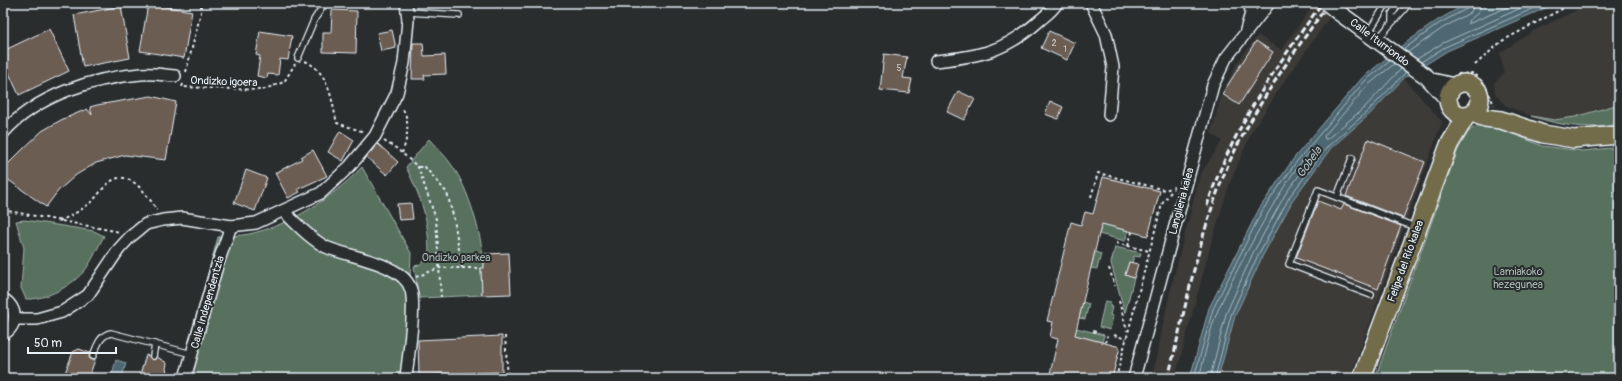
<svg xmlns="http://www.w3.org/2000/svg" width="1622" height="381" font-family="Pangolin,sans-serif">
  <style>
    .built { fill: #3e3b39 }
    .green { fill: #59715e; stroke: #a0b1ab }
    .water { fill: #4d6772; stroke: #8b9ea8 }
    .lines { fill: none; stroke-linecap: round; stroke-linejoin: round }
    .shore { stroke: #aabac2; stroke-width: 1 }
    .building { fill: #6c5d53; stroke: #e8f1f8 }
    .lane-casing { stroke: #e8f1f8; stroke-width: 8 }
    .street-casing { stroke: #e8f1f8; stroke-width: 14 }
    .secondary-casing { stroke: #e8f1f8; stroke-width: 18 }
    .primary-casing { stroke: #e8f1f8; stroke-width: 20 }
    .path { stroke: #e8f1f8; stroke-width: 2; stroke-dasharray: 3 3; stroke-linecap: butt }
    .lane { stroke: #2a2d2e; stroke-width: 5.5 }
    .street { stroke: #2a2d2e; stroke-width: 11 }
    .secondary { stroke: #2a2d2e; stroke-width: 15 }
    .primary { stroke: #726c4b; stroke-width: 17 }
    .rail { stroke: #e8f1f8; stroke-width: 3; stroke-dasharray: 6 3; stroke-linecap: butt }
    .secondary-bridge-casing { stroke: #e8f1f8; stroke-width: 18; stroke-linecap: butt }
    .secondary-bridge { stroke: #2a2d2e; stroke-width: 15 }
    .labels { text-anchor: middle; stroke-width: 4; stroke-linejoin: round; paint-order: stroke }
    .number-label { font-size: 9px; fill: #c9cccf }
    .street-label { font-size: 11px; fill: #e8f1f8; stroke: #2a2d2e }
    .park-label { font-size: 11px; fill: #a8b7b3; stroke: #2a2d2e }
    .water-label { font-size: 12px; font-style: italic; fill: #aabac2; stroke: #2a2d2e }
  </style>
  <rect width="100%" height="100%" fill="#2a2d2e"/>
  <filter id="ink" filterUnits="userSpaceOnUse"><feTurbulence type="fractalNoise" baseFrequency=".025" numOctaves="2"/><feDisplacementMap in="SourceGraphic" scale="8" xChannelSelector="R" yChannelSelector="G"/><feConvolveMatrix kernelMatrix="1 2 1 2 8 2 1 2 1" color-interpolation-filters="sRGB"/></filter>
  <g filter="url(#ink)">
    <g class="built">
      <path d="M1315 3H1339L1278 91 1251 133 1229 185 1210 247 1175 378H1152L1170 292 1200 175 1222 141 1211 133 1222 94 1237 63 1258 35 1281 50Z"/>
      <path d="M1592 3H1619V104L1575 117 1554 120 1531 116 1505 105 1495 94 1494 83 1504 73 1500 53 1535 30Z"/>
      <path d="M1404 78 1442 122 1350 378H1219L1235 316 1262 257 1294 198 1331 148 1370 114Z"/>
    </g>
    <g class="green">
      <path d="M1619 104V124C1586 130 1563 126 1531 116L1554 120 1575 117Z"/>
      <path d="M1479 124 1495 126 1542 146 1583 151 1619 147V378H1375L1457 152 1465 134Z"/>
      <path d="M429 139C436 147 445 155 451 164 469 188 483 239 484 268L481 269 482 295 419 298 414 266 419 265 429 257C429 218 422 201 406 167Z"/>
      <path d="M362 167 411 253 406 378H179L218 237C228 236 239 236 249 234 291 225 332 198 362 167Z"/>
      <path d="M25 220 94 231 104 236C98 247 93 259 86 269 73 285 47 300 26 299L21 288 24 248 16 221Z"/>
      <path d="M1102 224 1128 231 1125 241 1099 234Z"/>
      <path d="M1115 247 1141 253 1140 257 1134 256 1132 263 1129 262 1125 275 1134 278 1125 313 1111 263Z"/>
      <path d="M1095 252 1101 254 1097 269 1091 268Z"/>
      <path d="M1105 301 1111 302 1110 307H1112L1110 315 1113 316 1110 330 1099 327Z"/>
      <path d="M1083 302 1089 304 1085 319 1079 318Z"/>
      <path d="M1076 328 1104 335 1102 342 1074 335Z"/>
    </g>
    <g class="water">
      <path d="M1468 3H1557L1447 51 1404 78 1370 114 1331 148 1294 198 1262 257 1235 316 1218 378H1190L1209 308 1259 209 1294 158 1362 78 1404 44 1438 20Z"/>
      <path d="M116 360 126 363 122 378H111Z"/>
    </g>
    <g class="lines">
      <g class="shore">
        <path d="M1481 3 1478 13 1468 21V24L1517 3"/>
        <path d="M1404 49 1440 23 1468 8 1470 3"/>
        <path d="M1408 52 1443 28 1471 12 1475 3"/>
        <path d="M1417 59 1443 43 1532 3"/>
        <path d="M1421 62 1445 47 1546 3"/>
        <path d="M1394 64 1368 85 1324 136 1325 139H1327L1364 108 1401 69"/>
        <path d="M1194 378 1213 309 1262 211 1297 161 1365 81 1390 61"/>
        <path d="M1199 378C1205 356 1209 331 1218 310 1229 284 1295 155 1317 147L1318 150 1286 193 1253 253 1226 314 1210 378"/>
        <path d="M1215 378 1231 315 1258 255 1290 196 1328 146 1368 111 1406 72"/>
      </g>
    </g>
    <g class="building">
      <path d="M148 4 192 11 184 58 140 51Z"/>
      <path d="M121 6 130 58 83 67 74 15Z"/>
      <path d="M332 10 357 11 356 53 323 52V33H331Z"/>
      <path d="M49 29 69 71 19 95 3 60V51Z"/>
      <path d="M392 30 396 48 381 51 377 33Z"/>
      <path d="M260 31 292 36 288 60 280 59 278 75 268 74 267 78 257 76 260 56 256 55Z"/>
      <path d="M1049 31 1075 43 1067 60 1041 48Z"/>
      <path d="M1256 41 1273 52 1239 105 1222 94Z"/>
      <path d="M413 43H423L424 56 445 55 446 74 424 75 425 79H412Z"/>
      <path d="M884 54 907 57 903 78 912 79 909 93 880 90Z"/>
      <path d="M958 91 975 99 964 120 947 112Z"/>
      <path d="M151 96 176 102 166 160 125 155 96 163 76 175 58 191 46 207 3 176V169L21 151 42 131 61 120 87 109 92 115 90 107 97 105Z"/>
      <path d="M1050 101 1063 107 1058 119 1045 114Z"/>
      <path d="M340 131 354 140 343 161 328 152Z"/>
      <path d="M1368 139 1425 162 1403 218 1346 196Z"/>
      <path d="M378 144 398 162 387 175 366 157Z"/>
      <path d="M313 150 327 176 298 189 300 192 288 198 275 173 302 159 301 157Z"/>
      <path d="M246 170 267 178 255 211 234 203Z"/>
      <path d="M1103 177 1160 191 1148 236 1102 224 1099 234 1075 335 1120 347 1112 378H1049L1058 339 1050 337 1053 322 1047 321 1071 222 1081 225 1085 212 1093 214Z"/>
      <path d="M1318 201 1341 210 1344 204 1401 226 1378 289 1296 258Z"/>
      <path d="M411 203 413 219 399 220 397 204Z"/>
      <path d="M509 253 511 294 482 295 481 268H484V254Z"/>
      <path d="M1129 262 1138 264 1134 278 1125 275Z"/>
      <path d="M502 336V372L419 375 418 340Z"/>
      <path d="M79 349 90 353 89 357 91 360H95L91 371 92 378H63L73 352Z"/>
      <path d="M146 355 149 356 152 360 157 357 167 363 166 369 169 378H139Z"/>
    </g>
    <g class="lines">
      <g class="lane-casing">
        <g id="lane">
          <path d="M407 12 459 15"/>
          <path d="M1392 21V14L1399 3"/>
          <path d="M1368 33 1387 3"/>
          <path d="M1378 40C1387 26 1399 17 1409 3"/>
          <path d="M298 58 314 20 325 3"/>
          <path d="M1337 197 1352 158"/>
          <path d="M1371 295 1289 264 1318 190 1415 227"/>
          <path d="M93 356C97 346 100 335 111 333L192 354"/>
          <path d="M153 356 155 344"/>
        </g>
      </g>
      <g class="street-casing">
        <g id="street">
          <path d="M1091 3 1106 34 1113 67 1109 115"/>
          <path d="M1246 30 1251 13 1250 3"/>
          <path d="M936 61C980 56 1005 52 1040 20 1046 15 1053 10 1057 3"/>
          <path d="M3 133C37 95 92 78 141 74 152 73 164 75 175 76"/>
          <path d="M284 212C297 224 310 239 326 247 348 257 404 263 411 290 416 309 408 357 406 378"/>
          <path d="M3 299C18 307 18 327 3 334"/>
          <path d="M14 319H37L62 312 88 295 119 249 130 237 146 224 163 220 182 218 231 226 256 223 321 193 350 166 375 136 397 93 404 63 408 20 406 3"/>
          <path d="M185 378 217 266 231 226"/>
          <path d="M1134 378 1213 85 1226 58 1269 3"/>
        </g>
      </g>
      <g class="secondary-casing">
        <g id="secondary">
          <path d="M1338 12 1427 77 1448 100"/>
          <path d="M1432 81 1454 86"/>
        </g>
      </g>
      <g class="primary-casing">
        <g id="primary">
          <circle cx="1464" cy="99" r="16"/>
          <path d="M1472 113 1485 118 1501 120 1543 134 1574 139 1619 135"/>
          <path d="M1362 378 1449 145 1467 115"/>
        </g>
      </g>
      <g class="path">
        <path d="M305 61C330 73 331 99 337 123L364 132"/>
        <path d="M1475 65 1502 41 1573 3"/>
        <path d="M186 72 201 12V3"/>
        <path d="M1458 74 1474 73 1485 85 1494 105"/>
        <path d="M183 84 182 87 262 90 284 82 295 64"/>
        <path d="M384 141 396 148 418 167 436 219 441 297"/>
        <path d="M402 153C407 141 411 120 402 108"/>
        <path d="M1091 197 1098 173 1165 190 1174 187"/>
        <path d="M3 210 120 232"/>
        <path d="M59 221C71 216 82 210 91 202 98 196 103 187 110 182 129 167 148 196 157 210"/>
        <path d="M1116 243 1149 251"/>
        <path d="M1128 246 1132 232"/>
        <path d="M462 268H481"/>
        <path d="M1109 268 1115 286"/>
        <path d="M416 277 439 268H462L454 219 447 193 425 167H418"/>
        <path d="M1119 301 1127 331"/>
        <path d="M1093 331 1096 332"/>
        <path d="M1114 335 1126 339"/>
        <path d="M505 336 508 378"/>
        <path d="M1105 343 1107 336"/>
        <path d="M136 378 137 373"/>
        <path d="M1116 378 1162 204 1173 189"/>
      </g>
      <use href="#lane" class="lane"/>
      <use href="#street" class="street"/>
      <use href="#secondary" class="secondary"/>
      <use href="#primary" class="primary"/>
      <g class="rail">
        <path d="M1207 206C1231 130 1276 67 1322 3"/>
        <path d="M1168 378C1186 307 1199 233 1228 165 1255 106 1292 55 1329 3"/>
      </g>
      <g class="secondary-bridge-casing">
        <path id="secondary-bridge" d="M1327 3 1338 12"/>
      </g>
      <use href="#secondary-bridge" class="secondary-bridge"/>
    </g>
  </g>
  <g class="labels">
    <g class="number-label">
      <text x="1054" y="46">2</text>
      <text x="1065" y="52">1</text>
      <text x="899" y="71">5</text>
    </g>
    <g class="street-label">
      <text transform="translate(1380 42) rotate(37)" y="4">Calle Iturriondo</text>
      <text transform="translate(224 81) rotate(2)" y="4">Ondizko igoera</text>
      <text transform="translate(1181 201) rotate(-75)" y="4">Langileria kalea</text>
      <text transform="translate(1405 261) rotate(-70)" y="4">Felipe del Río kalea</text>
      <text transform="translate(207 302) rotate(-74)" y="4">Calle Independentzia</text>
    </g>
    <g class="park-label">
      <text x="456" y="261">Ondizko parkea</text>
      <text x="1518" y="275">Lamiakoko<tspan x="1518" dy="13">hezegunea</tspan></text>
    </g>
    <g class="water-label">
      <text transform="translate(1309 162) rotate(-55)" y="4">Gobela</text>
    </g>
  </g>
  <rect width="1622" height="381" fill="none" stroke="#2a2d2e" stroke-width="16"/>
  <rect x="8" y="8" width="1606" height="365" fill="none" stroke="#e8f1f8" stroke-width="1.5" filter="url(#ink)"/>
  <path d="M28 347v6h88v-6" fill="none" stroke="#e8f1f8" stroke-width="2"/>
  <text x="34" y="347" font-size="12" fill="#e8f1f8" stroke="#2a2d2e" stroke-width="3" paint-order="stroke">50 m</text>
</svg>
